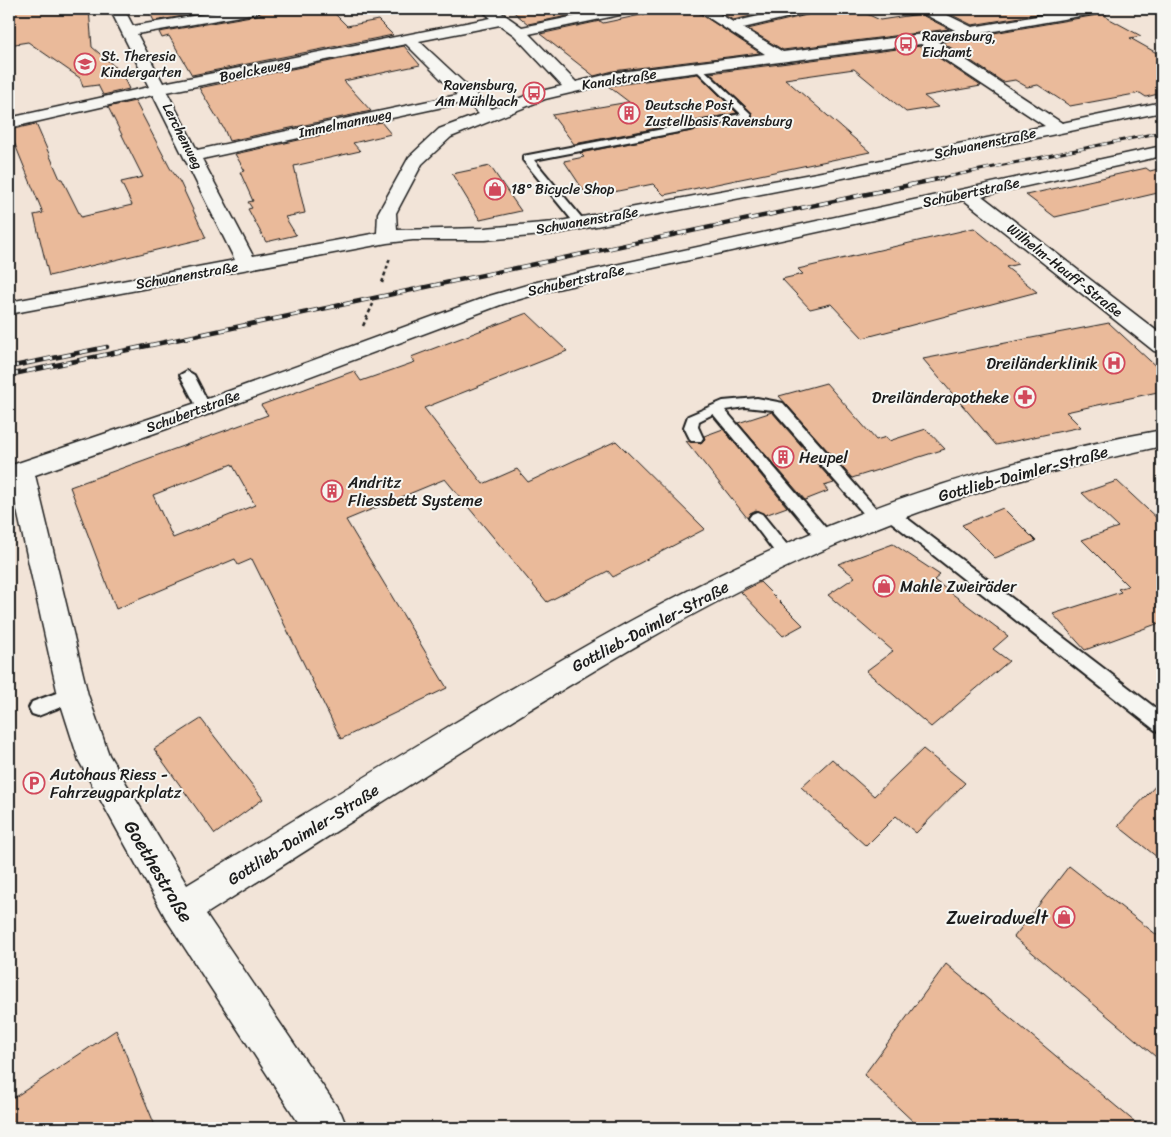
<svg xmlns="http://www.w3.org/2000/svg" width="1171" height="1137" font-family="Sriracha,sans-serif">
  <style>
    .building { fill: #eaba9a; stroke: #1c1c1c; fill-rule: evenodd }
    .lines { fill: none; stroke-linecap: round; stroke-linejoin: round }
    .service-casing { stroke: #1c1c1c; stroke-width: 4 }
    .minor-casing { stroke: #1c1c1c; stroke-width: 3 }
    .path { stroke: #1c1c1c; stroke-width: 2.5; stroke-dasharray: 4 3; stroke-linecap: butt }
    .service { fill: #f6f6f2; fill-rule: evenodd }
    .minor { fill: #f6f6f2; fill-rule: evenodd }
    .rail-far1-casing { stroke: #1c1c1c; stroke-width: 3 }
    .rail-casing { stroke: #1c1c1c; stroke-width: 4.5 }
    .rail-far1 { stroke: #f6f6f2; stroke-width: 2; stroke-dasharray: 6; stroke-linecap: butt }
    .rail { stroke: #f6f6f2; stroke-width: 3; stroke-dasharray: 9; stroke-linecap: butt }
    .labels { text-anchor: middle; stroke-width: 4; stroke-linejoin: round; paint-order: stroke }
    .far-poi-label { font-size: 14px; fill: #1c1c1c; stroke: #f6f6f2; text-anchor: start }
    .far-street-label { font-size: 14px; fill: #1c1c1c; stroke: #f6f6f2 }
    .poi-label { font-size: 16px; fill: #1c1c1c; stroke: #f6f6f2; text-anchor: start }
    .street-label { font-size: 16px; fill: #1c1c1c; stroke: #f6f6f2 }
    .near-street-label { font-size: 19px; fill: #1c1c1c; stroke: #f6f6f2 }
    .near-poi-label { font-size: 19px; fill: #1c1c1c; stroke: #f6f6f2; text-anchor: end }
  </style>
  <rect width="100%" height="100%" fill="#f2e4d8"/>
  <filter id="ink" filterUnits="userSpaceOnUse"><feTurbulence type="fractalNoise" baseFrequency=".02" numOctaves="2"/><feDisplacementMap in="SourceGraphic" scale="10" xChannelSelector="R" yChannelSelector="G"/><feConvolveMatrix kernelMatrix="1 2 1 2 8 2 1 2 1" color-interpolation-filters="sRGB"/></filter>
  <g filter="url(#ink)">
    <g class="building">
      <path d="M9 9H89L92 47 121 72 129 89 103 95 98 85 83 87 80 78 28 42 9 45Z"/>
      <path d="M173 9H224L154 21 150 13Z"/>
      <path d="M266 9H330L347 26 378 20 393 35 192 75 169 36 162 38 159 32 257 15Z"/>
      <path d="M510 9H583L587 12 528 24Z"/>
      <path d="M669 9H693L760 53 613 71 594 76 540 34 600 21 603 23Z"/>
      <path d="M714 9H783L733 20Z"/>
      <path d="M815 9H856L880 20 920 14 949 29 783 50 748 29 811 14Z"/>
      <path d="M952 9H1069L972 25 942 10Z"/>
      <path d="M1106 11V17L1141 36 1130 38 1162 56V93L1146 97 1140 93 1070 106 1038 85 1027 87 1015 80 1003 82 942 42 1103 14Z"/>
      <path d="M404 46 420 65 344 81 371 111 229 141 224 129 199 88Z"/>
      <path d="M921 46 981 86 924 96 938 107 906 112 854 69 785 79 870 152 664 195 653 184 588 197 564 161 584 157 580 153 752 119V113L710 73Z"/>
      <path d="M698 74 737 113 574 144 552 115 629 102 608 86Z"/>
      <path d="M135 101 170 168 180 182 206 238 49 276 34 215 43 213 9 130 36 124 60 179H62L81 217 132 205 121 182 143 177 108 107Z"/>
      <path d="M381 122 391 134 353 143 360 151 294 166 305 213 285 217 296 235 266 242 248 209 252 208 248 202 253 201 240 172 245 171 235 154Z"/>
      <path d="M490 166 521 211 480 220 452 174Z"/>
      <path d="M1146 168 1150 171 1162 168V192L1055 217 1026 195Z"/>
      <path d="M974 228 1018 264 1006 267 1037 292 863 338 831 304 810 309 782 279 803 274 798 269Z"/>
      <path d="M527 313 567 351 424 408 483 484 517 469 528 482 616 441 705 529 613 577 608 571 547 602 445 479 346 520 447 688 341 739 252 559 238 565 235 559 116 609 70 487 268 415 261 405 354 371 361 381 415 362 411 357ZM232 464 255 505 173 538 153 495Z"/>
      <path d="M1109 323 1162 372V391L1066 412 1081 427 996 445 923 359Z"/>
      <path d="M826 383 876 440 886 437 889 441 926 429 945 449 852 478 779 396Z"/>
      <path d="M772 412 834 483 824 486 828 491 805 500 738 423Z"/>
      <path d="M723 429 787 507 765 515 756 510 750 513 748 519 686 441 701 443 705 439 704 436Z"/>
      <path d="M1117 481 1162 523V622L1085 650 1053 614 1121 592 1118 589 1128 586 1082 540 1118 527 1082 493Z"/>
      <path d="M1003 508 1036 541 995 558 962 525Z"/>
      <path d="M893 544 940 575 934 580 1008 636 993 649 1009 661 931 727 866 671 893 651 828 595 855 577 838 564Z"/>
      <path d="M760 582 803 625 783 636 741 592Z"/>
      <path d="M201 719 263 799 215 834 154 749Z"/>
      <path d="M923 749 965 783 916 833 896 816 866 846 801 787 832 759 874 796Z"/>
      <path d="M1162 779V861L1118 826Z"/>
      <path d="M1069 866 1162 939V1062L1014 937Z"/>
      <path d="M946 964 1142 1128H920L864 1075Z"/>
      <path d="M116 1030 156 1128H9V1101Z"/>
    </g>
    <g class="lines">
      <g class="service-casing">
        <g id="service">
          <path d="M698 64 751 114V118L534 160 586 223 580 226 576 225 523 160V156L741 114 695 69V65Z"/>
          <path d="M187 371 194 375 211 408 209 411 204 413 199 411 180 375Z"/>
          <path d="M757 398 783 403 881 514 884 518 881 522H871L773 410 745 407 725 410 831 534 833 538 831 542H819L713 414 699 421 698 427 703 438 701 441H691L684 427 688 416 723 401Z"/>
          <path d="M890 507 895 509 1162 713V732L1155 730 885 517 882 513 885 509Z"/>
          <path d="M757 512 762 514 792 551 794 555 792 559 786 561 780 559 752 522 749 518 752 514Z"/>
          <path d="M73 687 79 690 82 695 79 700 38 716 32 714 29 708 32 702Z"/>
        </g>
      </g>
      <g class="minor-casing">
        <g id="minor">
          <path d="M110 9H124L133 26 234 9H264L257 13 137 34 163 83 491 18 480 9H496L522 27 610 9H636L629 13 529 34 576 82 613 73 765 54 695 9H711L733 22 790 9H813L811 12 743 28 783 52 955 30 920 12 918 9H935L972 27 1079 9H1105L1103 12 937 41 1062 123 1162 102V112L843 178 555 234 485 240H413L387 243 9 314V302L235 260 153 95 9 128V118L149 87ZM500 25 514 35 562 86 533 93 492 109 419 41ZM406 44 457 95 197 150 167 92ZM921 44 1045 126 843 168 555 222 485 228 397 230 396 213 422 164 451 137 545 99 613 83ZM466 102 479 114 439 129 409 157 378 213 377 233 253 256 202 159Z"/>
          <path d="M1162 146V156L982 196 1162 335V353L1154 351 964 200 548 291 503 304 212 413 35 475 88 695 109 755 187 885C285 826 382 766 481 707 574 652 668 597 768 552 893 495 1027 454 1162 430V446C1050 470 938 500 833 546 715 597 606 662 497 730 400 790 303 853 206 914L341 1113 347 1128H302L168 922 79 761 58 695 11 483 9 484V466L196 403 489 296 537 282Z"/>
        </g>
      </g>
      <g class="path">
        <path d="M382 283 390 258"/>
        <path d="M363 326 373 304"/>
      </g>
      <use href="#service" class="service"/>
      <use href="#minor" class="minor"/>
      <g class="rail-far1-casing">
        <path id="rail-far1" d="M937 179 1162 132"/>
      </g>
      <g class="rail-casing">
        <g id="rail">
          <path d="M9 367 107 347"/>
          <path d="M9 375 943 178"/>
        </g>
      </g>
      <use href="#rail-far1" class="rail-far1"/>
      <use href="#rail" class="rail"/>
    </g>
  </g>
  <defs>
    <g id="bus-ring" transform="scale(1.125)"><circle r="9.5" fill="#f6f6f2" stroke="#d1495b" stroke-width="1.5"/><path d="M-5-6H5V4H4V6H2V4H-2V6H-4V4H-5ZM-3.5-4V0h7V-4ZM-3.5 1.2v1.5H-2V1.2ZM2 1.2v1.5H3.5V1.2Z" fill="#d1495b"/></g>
    <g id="school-ring" transform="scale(1.125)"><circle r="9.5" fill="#f6f6f2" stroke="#d1495b" stroke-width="1.5"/><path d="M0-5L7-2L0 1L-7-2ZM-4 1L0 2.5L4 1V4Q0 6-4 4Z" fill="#d1495b"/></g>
    <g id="building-ring" transform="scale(1.125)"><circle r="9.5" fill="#f6f6f2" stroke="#d1495b" stroke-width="1.5"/><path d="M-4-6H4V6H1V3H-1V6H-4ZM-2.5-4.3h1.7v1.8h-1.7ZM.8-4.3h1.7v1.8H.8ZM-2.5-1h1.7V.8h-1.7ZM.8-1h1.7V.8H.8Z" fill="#d1495b"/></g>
    <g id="shop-ring" transform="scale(1.125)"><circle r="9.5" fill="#f6f6f2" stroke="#d1495b" stroke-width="1.5"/><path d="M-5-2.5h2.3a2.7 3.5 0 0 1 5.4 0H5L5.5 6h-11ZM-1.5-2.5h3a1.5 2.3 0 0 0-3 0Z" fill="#d1495b"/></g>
    <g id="hospital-ring" transform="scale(1.125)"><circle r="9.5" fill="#f6f6f2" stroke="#d1495b" stroke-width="1.5"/><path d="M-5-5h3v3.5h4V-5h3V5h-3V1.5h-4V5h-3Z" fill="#d1495b"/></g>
    <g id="pharmacy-ring" transform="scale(1.125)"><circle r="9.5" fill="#f6f6f2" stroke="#d1495b" stroke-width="1.5"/><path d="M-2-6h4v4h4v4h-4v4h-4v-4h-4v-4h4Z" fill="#d1495b"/></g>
    <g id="parking-ring" transform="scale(1.125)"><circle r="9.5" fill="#f6f6f2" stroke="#d1495b" stroke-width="1.5"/><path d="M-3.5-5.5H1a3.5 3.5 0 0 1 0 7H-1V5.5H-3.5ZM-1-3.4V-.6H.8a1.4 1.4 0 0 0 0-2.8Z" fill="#d1495b"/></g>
  </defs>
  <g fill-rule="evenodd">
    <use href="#bus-ring" x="906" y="44"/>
    <use href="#school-ring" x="85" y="64"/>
    <use href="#bus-ring" x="534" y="93"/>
    <use href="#building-ring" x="629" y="113"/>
    <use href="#shop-ring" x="495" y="189"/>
    <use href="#hospital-ring" x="1114" y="363"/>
    <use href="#pharmacy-ring" x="1025" y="397"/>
    <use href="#building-ring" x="783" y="457"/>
    <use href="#building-ring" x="332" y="491"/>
    <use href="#shop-ring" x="884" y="586"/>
    <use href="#parking-ring" x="34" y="783"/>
    <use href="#shop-ring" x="1064" y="917"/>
  </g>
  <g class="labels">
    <g class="far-poi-label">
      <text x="922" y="41">Ravensburg,<tspan x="922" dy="16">Eichamt</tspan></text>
      <text x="101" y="61">St. Theresia<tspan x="101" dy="16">Kindergarten</tspan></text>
      <text x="518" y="90" text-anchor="end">Ravensburg,<tspan x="518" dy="16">Am Mühlbach</tspan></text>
      <text x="645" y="110">Deutsche Post<tspan x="645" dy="16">Zustellbasis Ravensburg</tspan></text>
      <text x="511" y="194">18° Bicycle Shop</text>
    </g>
    <g class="far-street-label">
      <text transform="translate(255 70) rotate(-11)" y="5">Boelckeweg</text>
      <text transform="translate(619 79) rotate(-9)" y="5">Kanalstraße</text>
      <text transform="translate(345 123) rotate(-12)" y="5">Immelmannweg</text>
      <text transform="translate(183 136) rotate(63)" y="5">Lerchenweg</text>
      <text transform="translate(985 143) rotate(-12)" y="5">Schwanenstraße</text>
      <text transform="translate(971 192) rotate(-12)" y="5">Schubertstraße</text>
      <text transform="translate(587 220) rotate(-10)" y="5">Schwanenstraße</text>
      <text transform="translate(1065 270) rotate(38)" y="5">Wilhelm-Hauff-Straße</text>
      <text transform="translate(187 275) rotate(-10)" y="5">Schwanenstraße</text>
      <text transform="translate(576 280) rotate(-13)" y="5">Schubertstraße</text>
      <text transform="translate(193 411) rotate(-20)" y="5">Schubertstraße</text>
    </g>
    <g class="poi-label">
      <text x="1098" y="369" text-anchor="end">Dreiländerklinik</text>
      <text x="1009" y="403" text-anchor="end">Dreiländerapotheke</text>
      <text x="799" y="463">Heupel</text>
      <text x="348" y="488">Andritz<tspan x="348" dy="18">Fliessbett Systeme</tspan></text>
      <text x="900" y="592">Mahle Zweiräder</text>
      <text x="50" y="780">Autohaus Riess -<tspan x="50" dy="18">Fahrzeugparkplatz</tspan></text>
    </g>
    <g class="street-label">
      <text transform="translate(1023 473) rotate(-15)" y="6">Gottlieb-Daimler-Straße</text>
      <text transform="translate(650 626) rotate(-28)" y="6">Gottlieb-Daimler-Straße</text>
      <text transform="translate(303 834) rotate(-32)" y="6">Gottlieb-Daimler-Straße</text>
    </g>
    <g class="near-street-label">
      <text transform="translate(159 871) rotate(59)" y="7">Goethestraße</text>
    </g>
    <g class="near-poi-label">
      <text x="1048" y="924">Zweiradwelt</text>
    </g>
  </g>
  <rect width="1171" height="1137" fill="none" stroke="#f6f6f2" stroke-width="30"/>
  <rect x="15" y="15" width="1141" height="1107" fill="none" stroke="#1c1c1c" stroke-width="2" filter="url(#ink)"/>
</svg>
